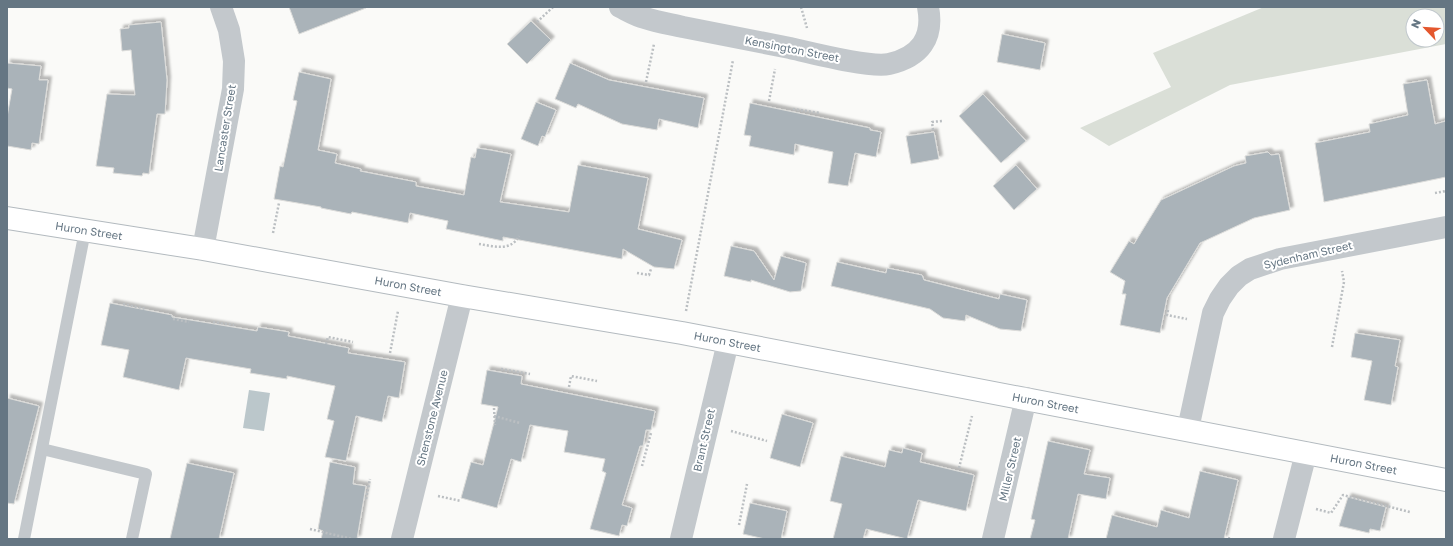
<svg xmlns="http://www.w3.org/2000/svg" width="1453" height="546" font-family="'Golos Text',sans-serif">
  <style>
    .green { fill: #dadfd7; fill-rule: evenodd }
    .water { fill: #bbc7cb }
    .building { fill: #aab3b9; stroke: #dcdcda; filter: url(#shadow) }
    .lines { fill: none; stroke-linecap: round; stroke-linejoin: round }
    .secondary-casing { stroke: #b3babf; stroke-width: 24 }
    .path { stroke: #bbbfc2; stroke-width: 2.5; stroke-dasharray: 2 2; stroke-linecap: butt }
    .service { stroke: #c3c8cc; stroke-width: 12 }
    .minor { stroke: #c3c8cc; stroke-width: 22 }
    .tertiary { stroke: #c3c8cc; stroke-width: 22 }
    .secondary { stroke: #fff; stroke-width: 22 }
    .labels { text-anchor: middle; stroke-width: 4; stroke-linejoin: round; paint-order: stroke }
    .street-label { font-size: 11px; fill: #657683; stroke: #fff }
  </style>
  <defs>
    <filter id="shadow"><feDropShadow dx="3.5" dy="-3.5" stdDeviation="1" flood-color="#0004"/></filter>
  </defs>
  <rect width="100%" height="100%" fill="#fafaf8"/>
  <path class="green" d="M1264 7H1446V44L1230 85 1109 146 1080 128 1171 87 1153 53ZM1413 16H1437V40H1413Z"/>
  <path class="water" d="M249 390 270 393 264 431 243 428Z"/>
  <g class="building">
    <path d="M289 7H365L366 8 299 34Z"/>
    <path d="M531 21 551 40 527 64 507 44Z"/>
    <path d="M161 22 167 80 165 114H157L149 174 143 173 142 176 113 173 114 168 96 166 107 94 135 95 131 50 122 51 120 29 129 28V25Z"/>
    <path d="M1002 34 1045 43 1040 70 997 62Z"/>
    <path d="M7 63 41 66 39 80H48L39 144 32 143 31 150 7 146V117L12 89 7 88Z"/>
    <path d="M570 63 609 80 704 98 698 128 659 119 657 130 622 124 578 104 576 108 555 99Z"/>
    <path d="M299 72 331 79 318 150 337 154 335 163 361 169 360 171 416 182V186L464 195 471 157 475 158 477 148 490 150 511 154 500 202 569 212 578 165 648 178 638 229 682 240 674 269 654 267 623 249 622 259 503 237V241L446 229 448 221 410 213 408 223 352 212 351 214 321 208V207L274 199 280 166 283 167 297 101 293 100Z"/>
    <path d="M1427 80 1435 124 1446 121V177L1324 202 1315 143 1370 132 1369 124 1408 115 1403 84Z"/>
    <path d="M983 94 1026 141 1001 163 959 116Z"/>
    <path d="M536 102 556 110 545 137 542 136 538 146 521 139Z"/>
    <path d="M750 103 870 128V130L881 132 876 157 855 153 848 186 828 183 833 152 795 144 794 155 749 146 751 136 744 135Z"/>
    <path d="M934 132 939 159 911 164 906 136Z"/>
    <path d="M1268 152 1271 155 1279 154 1290 210 1254 218 1200 243 1167 298 1160 333 1120 325 1126 294H1122L1125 281 1110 272 1129 241 1134 244 1161 200 1234 166 1246 163 1245 156Z"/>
    <path d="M1016 165 1037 189 1014 210 993 186Z"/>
    <path d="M731 246 754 251 774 280 781 256 806 263 801 291 790 292 751 280V282L724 276Z"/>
    <path d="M837 262 886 273 887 268 922 275 924 280 999 299 1000 294 1027 300 1021 331 1000 329 966 315 965 321 943 318 930 309 831 286Z"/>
    <path d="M110 303 172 315V317L257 331 258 327 289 332 288 336 349 348 348 353 405 362 399 398 388 396 382 422 356 416 346 461 325 457 334 421 327 419 335 386 287 376V379L250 373 251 369 186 358 179 390 123 377 129 350 101 345Z"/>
    <path d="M1355 333 1400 340 1395 366 1398 367 1391 405 1364 400 1372 361 1351 357Z"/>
    <path d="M487 370 522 376 521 384 655 411 651 430H646L643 446H640L622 505 632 508 627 526 622 525 619 536 590 529 606 473 602 471 605 459 564 452 568 431 530 425 521 462 511 459 497 508 461 498 471 462 483 465 498 407 481 404Z"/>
    <path d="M7 398 39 406 14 504 7 503Z"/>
    <path d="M782 414 813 423 800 467 770 458Z"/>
    <path d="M1048 441 1090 450 1084 474 1110 478 1106 499 1078 494 1068 539H1030L1035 520 1031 519Z"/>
    <path d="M903 448 922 453 920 462 974 475 966 511 918 500 907 539 866 529 863 539H833L842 504 830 501 841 456 885 467 889 450 902 453Z"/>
    <path d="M330 462 355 467 353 484 366 486 357 539H321L323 531 318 529Z"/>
    <path d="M187 463 234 473 219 539H170Z"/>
    <path d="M1200 471 1238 480 1224 539H1106L1112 515 1157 527 1161 510 1189 518Z"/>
    <path d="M1348 497 1386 507 1380 531 1370 529 1369 533 1339 526Z"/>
    <path d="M750 503 787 511 781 539H765L743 534Z"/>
  </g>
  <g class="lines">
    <g class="secondary-casing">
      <g id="secondary">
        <path id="s1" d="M7 218 203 249 462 296 682 333 1446 480"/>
      </g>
    </g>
    <g class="path">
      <path d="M801 7 807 28"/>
      <path d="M537 22 553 7"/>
      <path d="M646 82 654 44"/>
      <path d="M769 101 775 69"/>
      <path d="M793 109 820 113"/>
      <path d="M933 130 932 122 942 121"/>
      <path d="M1435 193 1446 191"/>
      <path d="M273 233 279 203"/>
      <path d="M479 244C493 246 511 252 519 236"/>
      <path d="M637 273 649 275 651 269"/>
      <path d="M123 304 146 309"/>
      <path d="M1168 310 1167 315 1187 319"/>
      <path d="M686 311 733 60"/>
      <path d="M173 319 189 322"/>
      <path d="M213 322 234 325"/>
      <path d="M326 344 328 337 353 342"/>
      <path d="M1332 347 1344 282 1342 271"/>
      <path d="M390 353 398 311"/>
      <path d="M501 369 530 374"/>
      <path d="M569 387 571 376 597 381"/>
      <path d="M494 408 495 425"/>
      <path d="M494 416 520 423"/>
      <path d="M731 431 767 441"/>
      <path d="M642 466 651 433"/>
      <path d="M959 468 972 416"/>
      <path d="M438 496 461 501"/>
      <path d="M366 499 370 479"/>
      <path d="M1316 509 1331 513 1343 495 1410 512"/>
      <path d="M739 525 747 484"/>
      <path d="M310 529 352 539"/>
      <path d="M1228 538 1232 539"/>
    </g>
    <g class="service">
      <path d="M42 449 146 474 132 539"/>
      <path d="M24 539 85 231"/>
    </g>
    <g class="minor">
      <path d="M620 7C628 11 636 16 645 18 657 22 670 24 683 27 719 34 755 41 790 48 812 53 870 68 889 64 920 57 934 38 928 7"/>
      <path d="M203 249 233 89 234 61 229 30 221 7"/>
      <path d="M1188 429 1213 313 1220 299 1229 286 1239 276 1250 269 1280 259 1446 227"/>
      <path d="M402 539 462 296"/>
      <path d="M993 539 1026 398"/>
      <path d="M1284 539 1306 453"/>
    </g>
    <path class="tertiary" d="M681 539 728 342"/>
    <use href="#secondary" class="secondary"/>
  </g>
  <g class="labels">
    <g class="street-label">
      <text transform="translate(792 49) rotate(11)" y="4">Kensington Street</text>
      <text transform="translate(225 128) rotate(-81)" y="4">Lancaster Street</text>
      <text dy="4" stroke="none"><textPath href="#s1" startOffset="83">Huron Street</textPath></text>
      <text transform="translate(1308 255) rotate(-13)" y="4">Sydenham Street</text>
      <text dy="4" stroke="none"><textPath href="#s1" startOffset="407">Huron Street</textPath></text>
      <text dy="4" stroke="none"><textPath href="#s1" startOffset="731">Huron Street</textPath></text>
      <text dy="4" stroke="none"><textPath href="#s1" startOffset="1055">Huron Street</textPath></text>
      <text transform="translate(432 418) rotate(-76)" y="4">Shenstone Avenue</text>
      <text transform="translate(704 440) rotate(-77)" y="4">Brant Street</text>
      <text dy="4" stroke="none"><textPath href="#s1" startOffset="1379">Huron Street</textPath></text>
      <text transform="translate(1010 469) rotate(-77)" y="4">Miller Street</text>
    </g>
  </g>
  <rect width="1453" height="546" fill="none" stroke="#657683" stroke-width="16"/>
  <g transform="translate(1425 28) rotate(295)"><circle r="19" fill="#ffffff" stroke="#c1c8cd"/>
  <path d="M0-3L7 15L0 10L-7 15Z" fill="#e4572e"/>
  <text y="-6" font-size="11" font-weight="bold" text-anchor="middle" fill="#657683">N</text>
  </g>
</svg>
